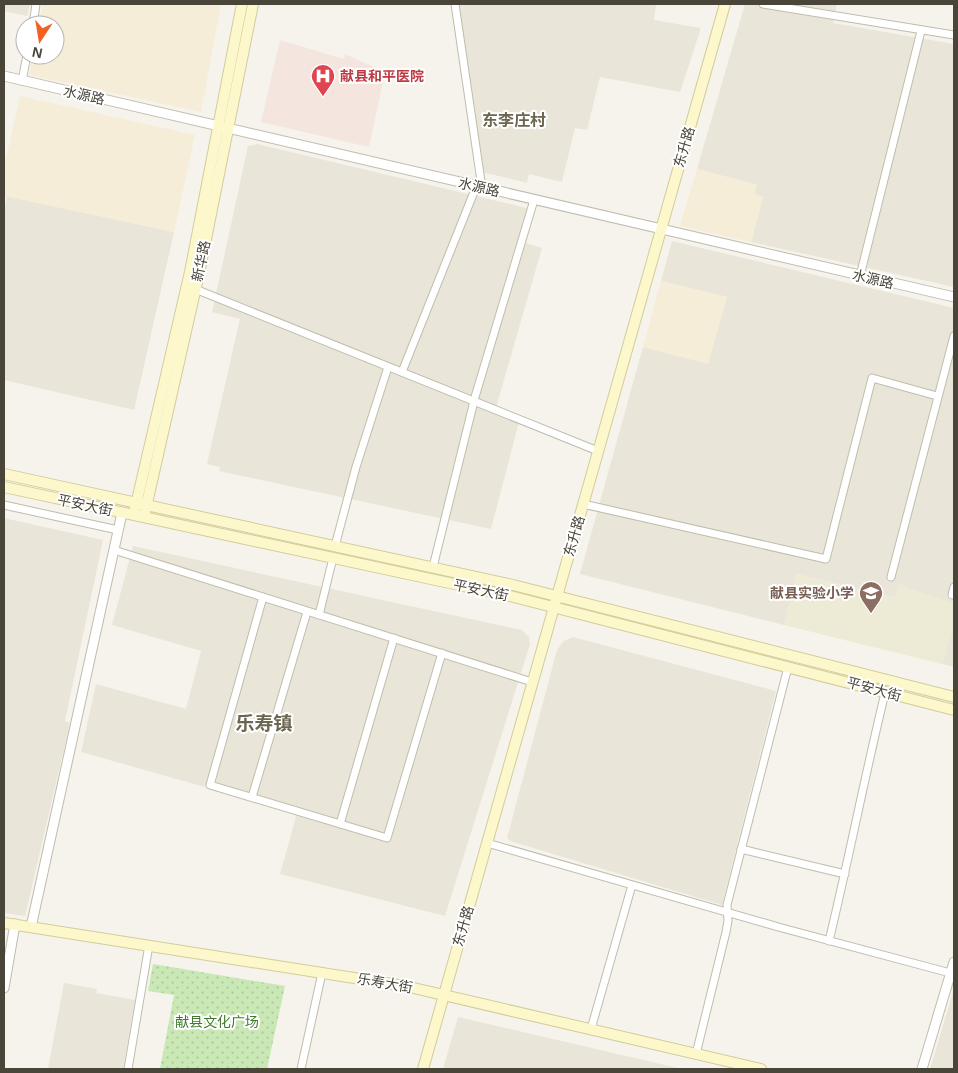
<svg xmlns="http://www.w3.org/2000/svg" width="958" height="1073" font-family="Arial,'Noto Sans SC',sans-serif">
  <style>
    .residential { fill: #e9e6d9 }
    .commercial { fill: #f5edd7 }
    .education { fill: #edead5 }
    .medical { fill: #f5e5df }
    .grass { fill: url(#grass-dots) }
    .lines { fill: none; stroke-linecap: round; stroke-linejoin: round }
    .minor-casing { stroke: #c0bdad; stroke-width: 9 }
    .tertiary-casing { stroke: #c0bdad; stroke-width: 11 }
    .secondary-casing { stroke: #d3cc9b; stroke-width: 12 }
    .minor { stroke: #fff; stroke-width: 7 }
    .tertiary { stroke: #fff; stroke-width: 9 }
    .secondary { stroke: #fdf8cc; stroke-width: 10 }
    .labels { text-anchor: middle; stroke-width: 4; stroke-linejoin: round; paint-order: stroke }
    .health-label { font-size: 14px; font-weight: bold; fill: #be3a42; stroke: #fff; text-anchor: start }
    .street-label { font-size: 14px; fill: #494539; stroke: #fff }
    .education-label { font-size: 14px; font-weight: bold; fill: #785e54; stroke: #fff; text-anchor: end }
    .park-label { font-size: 14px; fill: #3f7a2c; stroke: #fff }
    .quarter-label { font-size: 16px; font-weight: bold; fill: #6c6550; stroke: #fff }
    .district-label { font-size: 19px; font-weight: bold; fill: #6c6550; stroke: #fff }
  </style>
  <defs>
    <pattern id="grass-dots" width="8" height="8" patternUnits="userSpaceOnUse" patternTransform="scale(1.25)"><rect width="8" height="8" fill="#c9e8b5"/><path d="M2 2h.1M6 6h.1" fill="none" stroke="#aec89c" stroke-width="1.8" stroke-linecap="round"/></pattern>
  </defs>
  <rect width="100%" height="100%" fill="#f5f3eb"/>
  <g class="residential">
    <path d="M4 4H30L27 16 4 11Z"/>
    <path d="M458 4H656L654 20 701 28 680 92 600 77 587 130 575 128 562 182 529 174 527 183 482 172Z"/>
    <path d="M745 4H837L833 23 954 44V287L751 242 763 197 754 194 757 185 697 169Z"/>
    <path d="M257 144 535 210 526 243 542 248 495 411 519 422 491 529 219 471 220 467 207 464 240 319 212 312 248 146Z"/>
    <path d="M7 196 174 232 134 410 4 380V210Z"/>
    <path d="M672 241 954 308V604L899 585 895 598 797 574 784 625 580 574 643 347 708 363 727 297 661 281Z"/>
    <path d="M4 518 103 540 65 721 70 723 25 916 4 913Z"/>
    <path d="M133 546 522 630 529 637 530 644 445 916 280 874 297 813 81 752 96 684 186 709 201 651 112 625Z"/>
    <path d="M954 624V667L942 664Z"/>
    <path d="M573 637 776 691 722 905 510 841 507 838 557 650 564 641Z"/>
    <path d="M64 983 97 989 96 993 135 1000 123 1069H48Z"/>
    <path d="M954 989V1069H930Z"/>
    <path d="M458 1017 682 1069H443Z"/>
  </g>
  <g class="commercial">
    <path d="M43 4H221L201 112 29 75 33 55H55V25H39Z"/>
    <path d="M20 96 195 135 174 232 4 196V168Z"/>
    <path d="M697 169 757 185 754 194 763 197 751 242 680 226Z"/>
    <path d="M661 281 727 297 708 364 643 347Z"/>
  </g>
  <path class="education" d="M797 574 894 598 899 584 954 604V624L942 664 784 625Z"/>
  <path class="medical" d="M280 40 344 59 345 54 385 72 369 147 261 122Z"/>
  <path class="grass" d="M153 964 285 986 267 1069H160L174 995 148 991Z"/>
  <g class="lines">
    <g class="minor-casing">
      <g id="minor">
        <path d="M455 4 482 188"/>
        <path d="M763 4 954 35"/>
        <path d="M33 25 36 4"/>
        <path d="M22 81 27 55"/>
        <path d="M860 276 921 31"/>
        <path d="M195 289 598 451"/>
        <path d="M402 372 476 187"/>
        <path d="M583 504 826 559 872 378 937 396"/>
        <path d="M4 505 118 530"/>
        <path d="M335 546 356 467 388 367"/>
        <path d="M114 550 532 682"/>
        <path d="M433 567 475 397 534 200"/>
        <path d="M891 577 954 336"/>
        <path d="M952 595 954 587"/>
        <path d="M263 597 210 785 387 838 442 653"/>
        <path d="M319 615 333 558"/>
        <path d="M252 797 307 612"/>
        <path d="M340 824 394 638"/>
        <path d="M487 843 782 928 954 974"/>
        <path d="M741 849 845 874"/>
        <path d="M829 941C849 858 865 775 885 693"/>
        <path d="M591 1029 632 885"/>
        <path d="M696 1054 726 932 728 921 727 905 788 667"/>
        <path d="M128 1069 149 945"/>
        <path d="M301 1069 322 973"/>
      </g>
    </g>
    <g class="tertiary-casing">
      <g id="tertiary">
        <path d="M4 76 954 297"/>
        <path d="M31 927 122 513"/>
        <path d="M4 988 15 924"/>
        <path d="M922 1069 954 962"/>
      </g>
    </g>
    <g class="secondary-casing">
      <g id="secondary">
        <path d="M4 474 513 585 954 697"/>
        <path d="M4 487 510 596 954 710"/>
        <path d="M135 509 190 272 242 4"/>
        <path d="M145 512 199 274 253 4"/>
        <path d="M4 923 405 986 761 1069"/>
        <path d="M423 1069 725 4"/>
      </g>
    </g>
    <use href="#minor" class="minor"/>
    <use href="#tertiary" class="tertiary"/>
    <use href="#secondary" class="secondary"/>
  </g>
  <defs>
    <g id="hospital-pin" transform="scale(1.25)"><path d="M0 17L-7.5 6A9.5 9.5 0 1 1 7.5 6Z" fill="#e0444e" stroke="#fff"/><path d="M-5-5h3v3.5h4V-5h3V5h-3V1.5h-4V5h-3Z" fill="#fff"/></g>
    <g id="school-pin" transform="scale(1.25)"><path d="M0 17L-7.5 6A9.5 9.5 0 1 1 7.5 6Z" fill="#8d6e63" stroke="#fff"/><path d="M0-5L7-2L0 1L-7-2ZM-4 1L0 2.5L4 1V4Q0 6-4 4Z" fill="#fff"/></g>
  </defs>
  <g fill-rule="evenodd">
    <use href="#hospital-pin" x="323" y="76"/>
    <use href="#school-pin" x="871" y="593"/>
  </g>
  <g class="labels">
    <g class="health-label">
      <text x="340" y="81">献县和平医院</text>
    </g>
    <g class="street-label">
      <text transform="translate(84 95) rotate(13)" y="5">水源路</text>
      <text transform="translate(684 147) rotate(-74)" y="5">东升路</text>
      <text transform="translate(479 187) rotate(13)" y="5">水源路</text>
      <text transform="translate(201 261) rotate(-78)" y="5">新华路</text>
      <text transform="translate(873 279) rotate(13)" y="5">水源路</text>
      <text transform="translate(85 505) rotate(12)" y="5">平安大街</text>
      <text transform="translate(574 536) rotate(-74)" y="5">东升路</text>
      <text transform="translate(481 590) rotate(12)" y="5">平安大街</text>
      <text transform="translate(874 689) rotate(15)" y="5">平安大街</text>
      <text transform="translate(463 926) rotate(-74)" y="5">东升路</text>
      <text transform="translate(385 983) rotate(10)" y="5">乐寿大街</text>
    </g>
    <g class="education-label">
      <text x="854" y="598">献县实验小学</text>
    </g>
    <g class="park-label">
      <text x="217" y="1027">献县文化广场</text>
    </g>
    <g class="quarter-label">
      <text x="514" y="126">东李庄村</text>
    </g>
    <g class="district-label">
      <text x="264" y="730">乐寿镇</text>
    </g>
  </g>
  <rect width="958" height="1073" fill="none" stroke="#494539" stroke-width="10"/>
  <g transform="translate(40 40) rotate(192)"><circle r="24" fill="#ffffff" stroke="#b6b5b0"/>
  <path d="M0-4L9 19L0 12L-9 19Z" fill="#f46022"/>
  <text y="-8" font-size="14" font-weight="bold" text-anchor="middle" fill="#494539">N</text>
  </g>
</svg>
